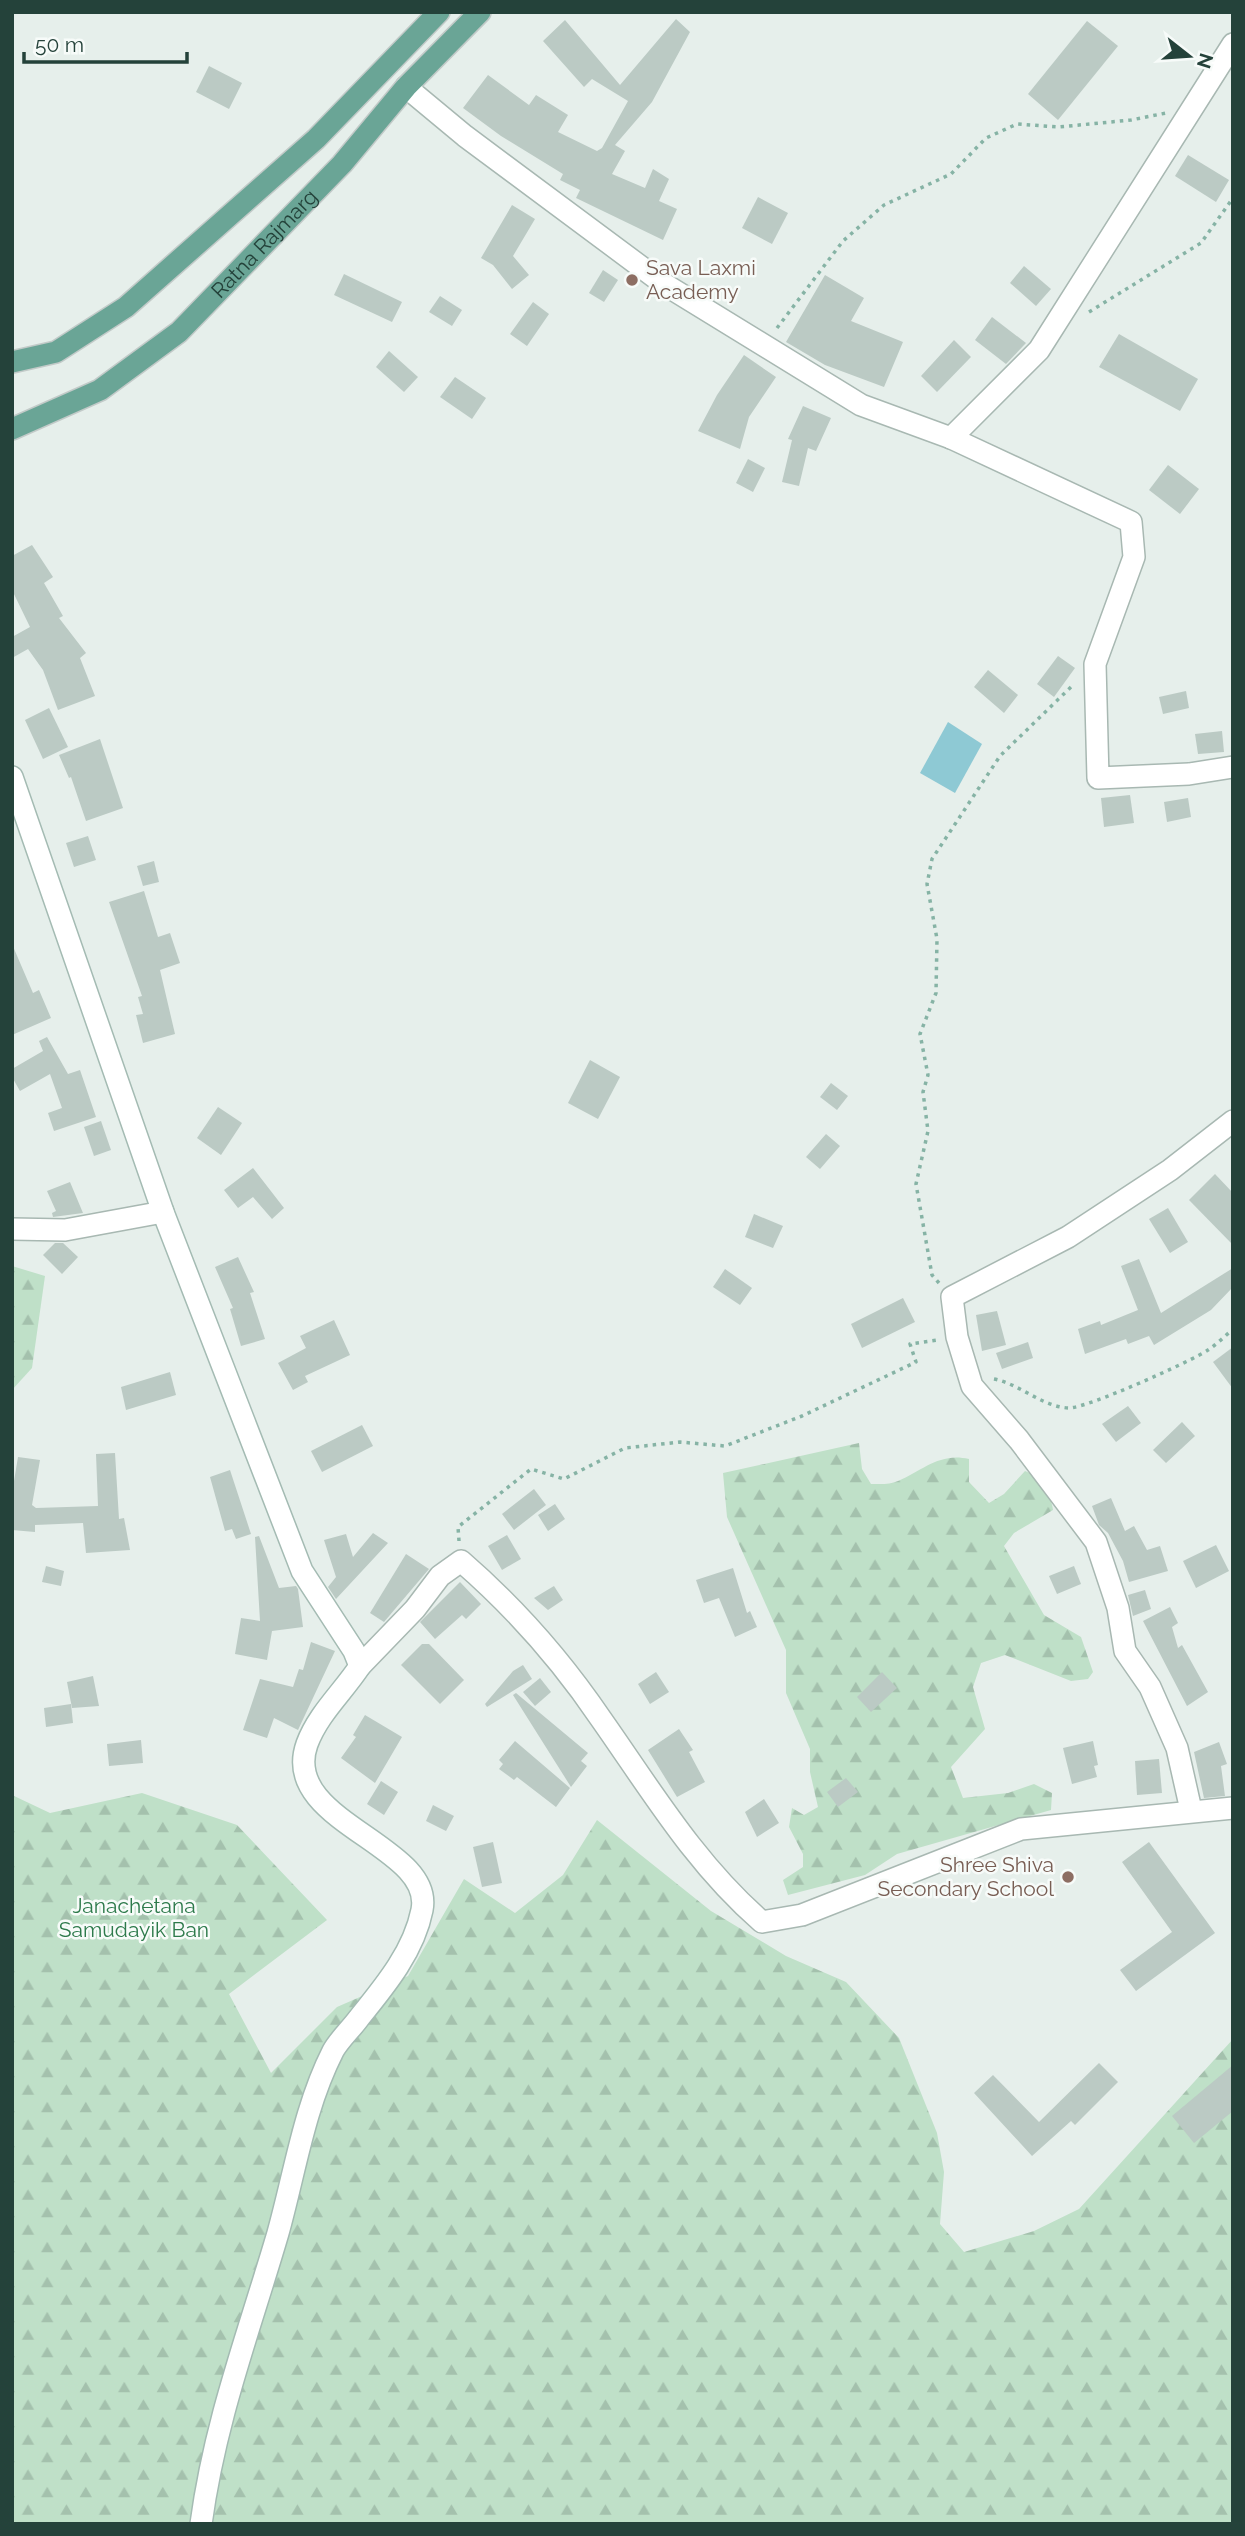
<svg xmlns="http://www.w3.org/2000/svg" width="1245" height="2536" font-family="Raleway,sans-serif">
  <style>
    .forest { fill: url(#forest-firs) }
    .water { fill: #8ec9d4 }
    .building { fill: #bbcac4 }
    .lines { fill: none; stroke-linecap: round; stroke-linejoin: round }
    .street-casing { stroke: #a8b8b2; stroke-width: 24 }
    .secondary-casing { stroke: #a4bbb3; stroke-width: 24 }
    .primary-casing { stroke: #c2cac8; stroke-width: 24 }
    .path { stroke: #86b3a5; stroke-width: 3.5; stroke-dasharray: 3.5 5; stroke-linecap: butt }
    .street { stroke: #fff; stroke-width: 21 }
    .secondary { stroke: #fff; stroke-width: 21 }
    .primary { stroke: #6aa596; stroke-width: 21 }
    .education-dot { fill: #8d6e63; stroke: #f7fbf9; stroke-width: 2.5 }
    .labels { text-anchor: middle; stroke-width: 5; stroke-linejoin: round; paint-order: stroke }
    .street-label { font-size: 21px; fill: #24423a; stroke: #f7fbf9 }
    .education-label { font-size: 21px; fill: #785e54; stroke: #f7fbf9; text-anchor: start }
    .park-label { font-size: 21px; fill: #2d7a4b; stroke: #f7fbf9 }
  </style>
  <defs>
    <pattern id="forest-firs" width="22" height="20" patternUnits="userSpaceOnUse" patternTransform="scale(1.75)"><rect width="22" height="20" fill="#bfe0c8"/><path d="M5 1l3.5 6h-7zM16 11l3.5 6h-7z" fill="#a4c1ad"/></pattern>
  </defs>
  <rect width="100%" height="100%" fill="#e6efeb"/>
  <g class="forest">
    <path d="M12 1266 45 1276 32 1368 12 1390Z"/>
    <path d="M859 1443 862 1469 871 1484C879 1484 890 1485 898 1481 923 1470 940 1452 969 1459V1482L989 1503 1004 1494 1025 1471C1038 1475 1052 1496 1053 1510L1014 1533 1004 1546 1044 1615 1081 1637 1093 1672 1088 1679 1071 1681 1005 1655 981 1663 973 1687 985 1729 951 1767 963 1798 1008 1793 1034 1784 1052 1793 1051 1810 897 1854 865 1875 788 1895 783 1880 803 1867V1854L789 1827 792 1808 804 1815 818 1807 810 1772V1749L786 1693V1650L727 1517 723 1473Z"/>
    <path d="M142 1793 237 1825 327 1920 229 1994 271 2073 337 2007 408 1976 464 1879 515 1913 563 1875 597 1820 711 1911 786 1956 846 1982 899 2038 937 2133 944 2172 940 2224 964 2252 1034 2231 1079 2209 1233 2039V2524H12V1795L50 1813Z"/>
  </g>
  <path class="water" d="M948 722 982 744 955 793 920 773Z"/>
  <g class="building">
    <path d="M676 19 690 32 652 102 615 145 625 151 612 174 645 188 653 169 669 179 659 201 677 209 663 240 576 198 580 190 560 180 563 174 501 136 463 108 488 75 529 105 536 95 568 115 558 132 597 151 602 148 628 101 592 79 584 87 543 41 565 20 620 85Z"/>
    <path d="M1087 21 1118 46 1058 120 1028 94Z"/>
    <path d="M209 66 242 83 229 109 196 92Z"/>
    <path d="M1188 155 1229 180 1216 202 1175 176Z"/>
    <path d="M758 197 788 213 772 244 742 228Z"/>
    <path d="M512 205 535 219 513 256 529 275 512 289 493 265 481 258Z"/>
    <path d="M1024 266 1051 289 1036 306 1010 283Z"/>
    <path d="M603 270 618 280 604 302 589 293Z"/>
    <path d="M344 274 402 302 392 322 334 295Z"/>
    <path d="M825 275 864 298 851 321 903 342 884 387 825 365 786 342Z"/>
    <path d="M440 296 462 310 452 326 429 312Z"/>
    <path d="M533 302 549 314 527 346 510 334Z"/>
    <path d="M992 317 1026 343 1006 364 975 340Z"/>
    <path d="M1119 334 1198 379 1180 411 1099 367Z"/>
    <path d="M954 340 971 357 937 392 921 376Z"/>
    <path d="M389 351 418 377 404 392 376 367Z"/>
    <path d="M744 355 776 377 749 417 740 449 698 431 717 395Z"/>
    <path d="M455 377 486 398 472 419 440 397Z"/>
    <path d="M803 406 831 418 816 451 808 448 799 486 782 482 792 440 788 439Z"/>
    <path d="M748 459 765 468 753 492 736 483Z"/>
    <path d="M1168 465 1199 489 1180 514 1149 490Z"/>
    <path d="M32 545 53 577 44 583 63 616 59 618 86 653 80 658 95 696 58 710 43 670 28 649 12 658V637L30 627 12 590V556Z"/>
    <path d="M1058 656 1075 668 1054 697 1037 684Z"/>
    <path d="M988 670 1018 695 1004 713 974 687Z"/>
    <path d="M1186 691 1189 708 1163 714 1159 697Z"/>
    <path d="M49 708 68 747 43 759 25 720Z"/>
    <path d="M1222 731 1224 752 1198 754 1195 734Z"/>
    <path d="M100 739 123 808 86 821 71 777 69 778 59 755Z"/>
    <path d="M1130 795 1134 823 1104 827 1101 798Z"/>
    <path d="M1188 798 1191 817 1167 822 1164 802Z"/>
    <path d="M88 836 96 860 74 867 66 843Z"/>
    <path d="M154 861 159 882 143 886 137 866Z"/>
    <path d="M144 891 158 937 170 933 180 963 160 970 175 1034 143 1043 136 1015 143 1014 138 997 142 996 109 902Z"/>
    <path d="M12 944 33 993 39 990 51 1018 12 1035Z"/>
    <path d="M47 1037 68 1074 80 1070 96 1117 54 1131 48 1113 62 1108 50 1074 20 1091 12 1077V1069L43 1051 39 1041Z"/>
    <path d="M590 1060 620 1077 598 1119 568 1103Z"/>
    <path d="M831 1083 848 1096 837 1110 820 1097Z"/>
    <path d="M218 1107 242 1123 221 1155 197 1138Z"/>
    <path d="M101 1121 111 1150 94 1156 84 1127Z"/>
    <path d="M826 1134 840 1146 820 1169 806 1157Z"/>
    <path d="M253 1168 284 1208 272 1219 253 1197 238 1208 224 1190Z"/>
    <path d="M1215 1174 1233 1193V1245L1189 1200Z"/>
    <path d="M70 1182 83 1213 53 1217 52 1213 56 1211 47 1191Z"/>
    <path d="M1168 1208 1188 1242 1170 1253 1149 1219Z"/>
    <path d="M754 1214 783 1226 773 1248 745 1237Z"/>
    <path d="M55 1243H63L78 1257 62 1274 43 1255Z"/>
    <path d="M238 1257 254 1292 250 1293 265 1339 241 1346 230 1309 233 1308 215 1267Z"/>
    <path d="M1139 1259 1161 1313 1233 1268V1287L1211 1310 1154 1345 1149 1336 1128 1344 1126 1339 1085 1354 1078 1329 1100 1321 1101 1325 1138 1310 1121 1266Z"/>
    <path d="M725 1269 752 1288 740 1305 713 1287Z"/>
    <path d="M903 1298 915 1322 862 1348 851 1324Z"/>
    <path d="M997 1311 1006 1345 982 1351 976 1315Z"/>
    <path d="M334 1320 350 1355 305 1376 308 1382 293 1390 278 1363 306 1348 300 1336Z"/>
    <path d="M1028 1342 1033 1358 1002 1369 996 1353Z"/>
    <path d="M1233 1347V1389L1213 1362Z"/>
    <path d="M170 1372 176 1395 126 1410 121 1387Z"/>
    <path d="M1128 1406 1141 1423 1116 1442 1102 1424Z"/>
    <path d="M1182 1422 1195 1436 1166 1463 1153 1450Z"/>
    <path d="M362 1425 373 1446 322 1472 311 1451Z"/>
    <path d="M115 1453 119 1519 124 1518 130 1550 86 1553 83 1523 35 1525V1532L12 1530V1493L18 1457 40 1460 32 1505 36 1508 98 1506 96 1454Z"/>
    <path d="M230 1470 251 1534 236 1539 232 1529 225 1531 210 1477Z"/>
    <path d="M534 1489 546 1505 514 1530 502 1514Z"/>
    <path d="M1111 1498 1125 1531 1134 1526 1147 1550 1160 1546 1168 1571 1129 1582 1123 1561 1108 1533 1099 1525 1092 1506Z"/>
    <path d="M555 1504 565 1519 548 1531 538 1515Z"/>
    <path d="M373 1533 388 1543 336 1599 328 1587 336 1577 324 1540 346 1534 353 1557Z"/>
    <path d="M507 1535 521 1559 502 1570 488 1546Z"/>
    <path d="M259 1536 279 1588 296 1586 298 1589 303 1627 272 1631 267 1660 235 1654 241 1618 260 1621 255 1537Z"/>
    <path d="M1216 1545 1229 1571 1196 1588 1183 1561Z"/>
    <path d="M406 1554 429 1569 384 1622 370 1613Z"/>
    <path d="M46 1566 64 1571 61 1586 42 1582Z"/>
    <path d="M1074 1566 1081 1584 1057 1594 1049 1576Z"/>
    <path d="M733 1568 747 1613 750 1611 757 1627 735 1637 719 1598 704 1603 696 1580Z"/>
    <path d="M460 1582 481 1604 466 1619 462 1615 435 1639 420 1622Z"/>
    <path d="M554 1586 563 1600 548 1610 534 1598Z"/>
    <path d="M1145 1590 1151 1609 1133 1616 1128 1595Z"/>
    <path d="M1170 1607 1178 1623 1172 1627 1178 1648 1182 1645 1208 1692 1187 1706 1143 1621Z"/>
    <path d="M311 1642 335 1651 298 1730 274 1718 267 1738 243 1730 260 1679 293 1687 299 1669 303 1670Z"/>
    <path d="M422 1644H429L464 1680 440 1704 401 1665Z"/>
    <path d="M523 1665 532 1679 487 1707 485 1704 513 1671Z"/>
    <path d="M656 1672 669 1692 650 1704 638 1684Z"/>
    <path d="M882 1672 897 1688 871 1712 857 1697Z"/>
    <path d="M93 1676 99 1706 72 1708 67 1682Z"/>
    <path d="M540 1678 551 1692 535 1706 523 1692Z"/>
    <path d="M516 1693 588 1753 581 1761 587 1766 571 1787 513 1695Z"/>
    <path d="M71 1704 73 1723 46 1727 44 1708Z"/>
    <path d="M365 1715 402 1737 375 1783 341 1758 356 1737 353 1735Z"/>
    <path d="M679 1729 693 1750 689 1752 705 1782 677 1797 648 1750Z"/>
    <path d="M141 1740 143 1763 109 1766 107 1744Z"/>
    <path d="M515 1741 570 1788 556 1807 517 1777 514 1780 499 1769 503 1764 499 1760Z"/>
    <path d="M1093 1741 1098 1765 1094 1766 1097 1777 1072 1784 1063 1748Z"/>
    <path d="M1219 1742 1227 1764 1221 1766 1225 1796 1204 1798 1194 1752Z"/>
    <path d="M1159 1759 1162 1793 1137 1795 1135 1761Z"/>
    <path d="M846 1778 858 1792 838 1807 827 1792Z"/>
    <path d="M381 1781 398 1792 384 1815 367 1804Z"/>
    <path d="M764 1799 779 1823 757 1837 745 1812Z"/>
    <path d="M433 1805 454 1816 446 1831 426 1821Z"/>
    <path d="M493 1842 502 1883 482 1887 473 1847Z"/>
    <path d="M1149 1842 1215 1933 1136 1991 1120 1970 1172 1932 1122 1862Z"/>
    <path d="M1099 2063 1118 2082 1075 2125 1071 2121 1032 2156 974 2093 993 2075 1039 2122Z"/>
    <path d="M1233 2065V2111L1194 2143 1172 2116Z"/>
  </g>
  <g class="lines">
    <g class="street-casing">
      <g id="street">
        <path d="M406 87 465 136 664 284 861 405 951 438 1131 522 1134 557 1095 664 1098 778 1189 774 1233 767"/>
        <path d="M951 438 1039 350 1233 44"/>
        <path d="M12 1229 65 1230 163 1212"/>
        <path d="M360 1666 415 1609 440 1576 461 1561C514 1607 561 1660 601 1719 651 1790 695 1864 762 1922L802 1915 1021 1829 1233 1808"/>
        <path d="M1191 1810 1177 1748 1150 1687 1125 1651 1118 1608 1096 1542 1019 1440 972 1386 957 1337 952 1297 1068 1237 1170 1170 1233 1121"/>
      </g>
    </g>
    <g class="secondary-casing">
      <path id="secondary" d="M12 777 163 1212 302 1571 354 1651 360 1666C343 1692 318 1714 307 1744 279 1822 435 1845 422 1910 414 1951 385 1986 359 2018 351 2029 339 2040 333 2051 304 2108 295 2172 278 2233 249 2332 215 2420 201 2524"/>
    </g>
    <g class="primary-casing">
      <g id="primary">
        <path d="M12 362 56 352 126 307 316 139 439 12"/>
        <path id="s1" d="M12 429 100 390 179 332 342 164 406 87 480 12"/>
      </g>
    </g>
    <g class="path">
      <path d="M1089 312 1201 243 1233 198"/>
      <path d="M777 328 843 241 884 205 951 174 986 138 1017 124 1059 127 1131 120 1166 113"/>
      <path d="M939 1283 932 1275 916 1184 928 1131 923 1092 928 1075 920 1034 936 993 937 939 927 884 932 859 1000 756 1073 685"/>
      <path d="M994 1379C1020 1384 1042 1407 1069 1408 1087 1408 1190 1362 1208 1350 1217 1344 1225 1336 1233 1329"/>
      <path d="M459 1541 458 1527 531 1469 564 1479 625 1448 680 1442 725 1446 802 1416 916 1362 910 1344 938 1340"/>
    </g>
    <use href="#street" class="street"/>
    <use href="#secondary" class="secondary"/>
    <use href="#primary" class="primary"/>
  </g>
  <g class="education-dot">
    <circle cx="632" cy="280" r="7"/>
    <circle cx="1068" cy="1877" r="7"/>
  </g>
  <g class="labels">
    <g class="street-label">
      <text dy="7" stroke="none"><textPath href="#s1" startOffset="317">Ratna Rajmarg</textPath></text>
    </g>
    <g class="education-label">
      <text x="646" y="275">Sava Laxmi<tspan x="646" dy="24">Academy</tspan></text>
      <text x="1054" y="1872" text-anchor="end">Shree Shiva<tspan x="1054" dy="24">Secondary School</tspan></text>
    </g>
    <g class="park-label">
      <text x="134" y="1913">Janachetana<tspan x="134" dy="24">Samudayik Ban</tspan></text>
    </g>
  </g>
  <rect width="1245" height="2536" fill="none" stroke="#24423a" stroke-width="28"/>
  <g transform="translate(1189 56) rotate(107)" stroke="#f7fbf9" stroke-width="5" paint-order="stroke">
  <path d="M0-5L12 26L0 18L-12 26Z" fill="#24423a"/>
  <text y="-10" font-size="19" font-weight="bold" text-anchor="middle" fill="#24423a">N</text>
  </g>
  <path d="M24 52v10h163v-10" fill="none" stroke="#24423a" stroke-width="3.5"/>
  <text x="35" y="52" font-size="21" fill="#24423a" stroke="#f7fbf9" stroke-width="5" paint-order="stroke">50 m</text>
</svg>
